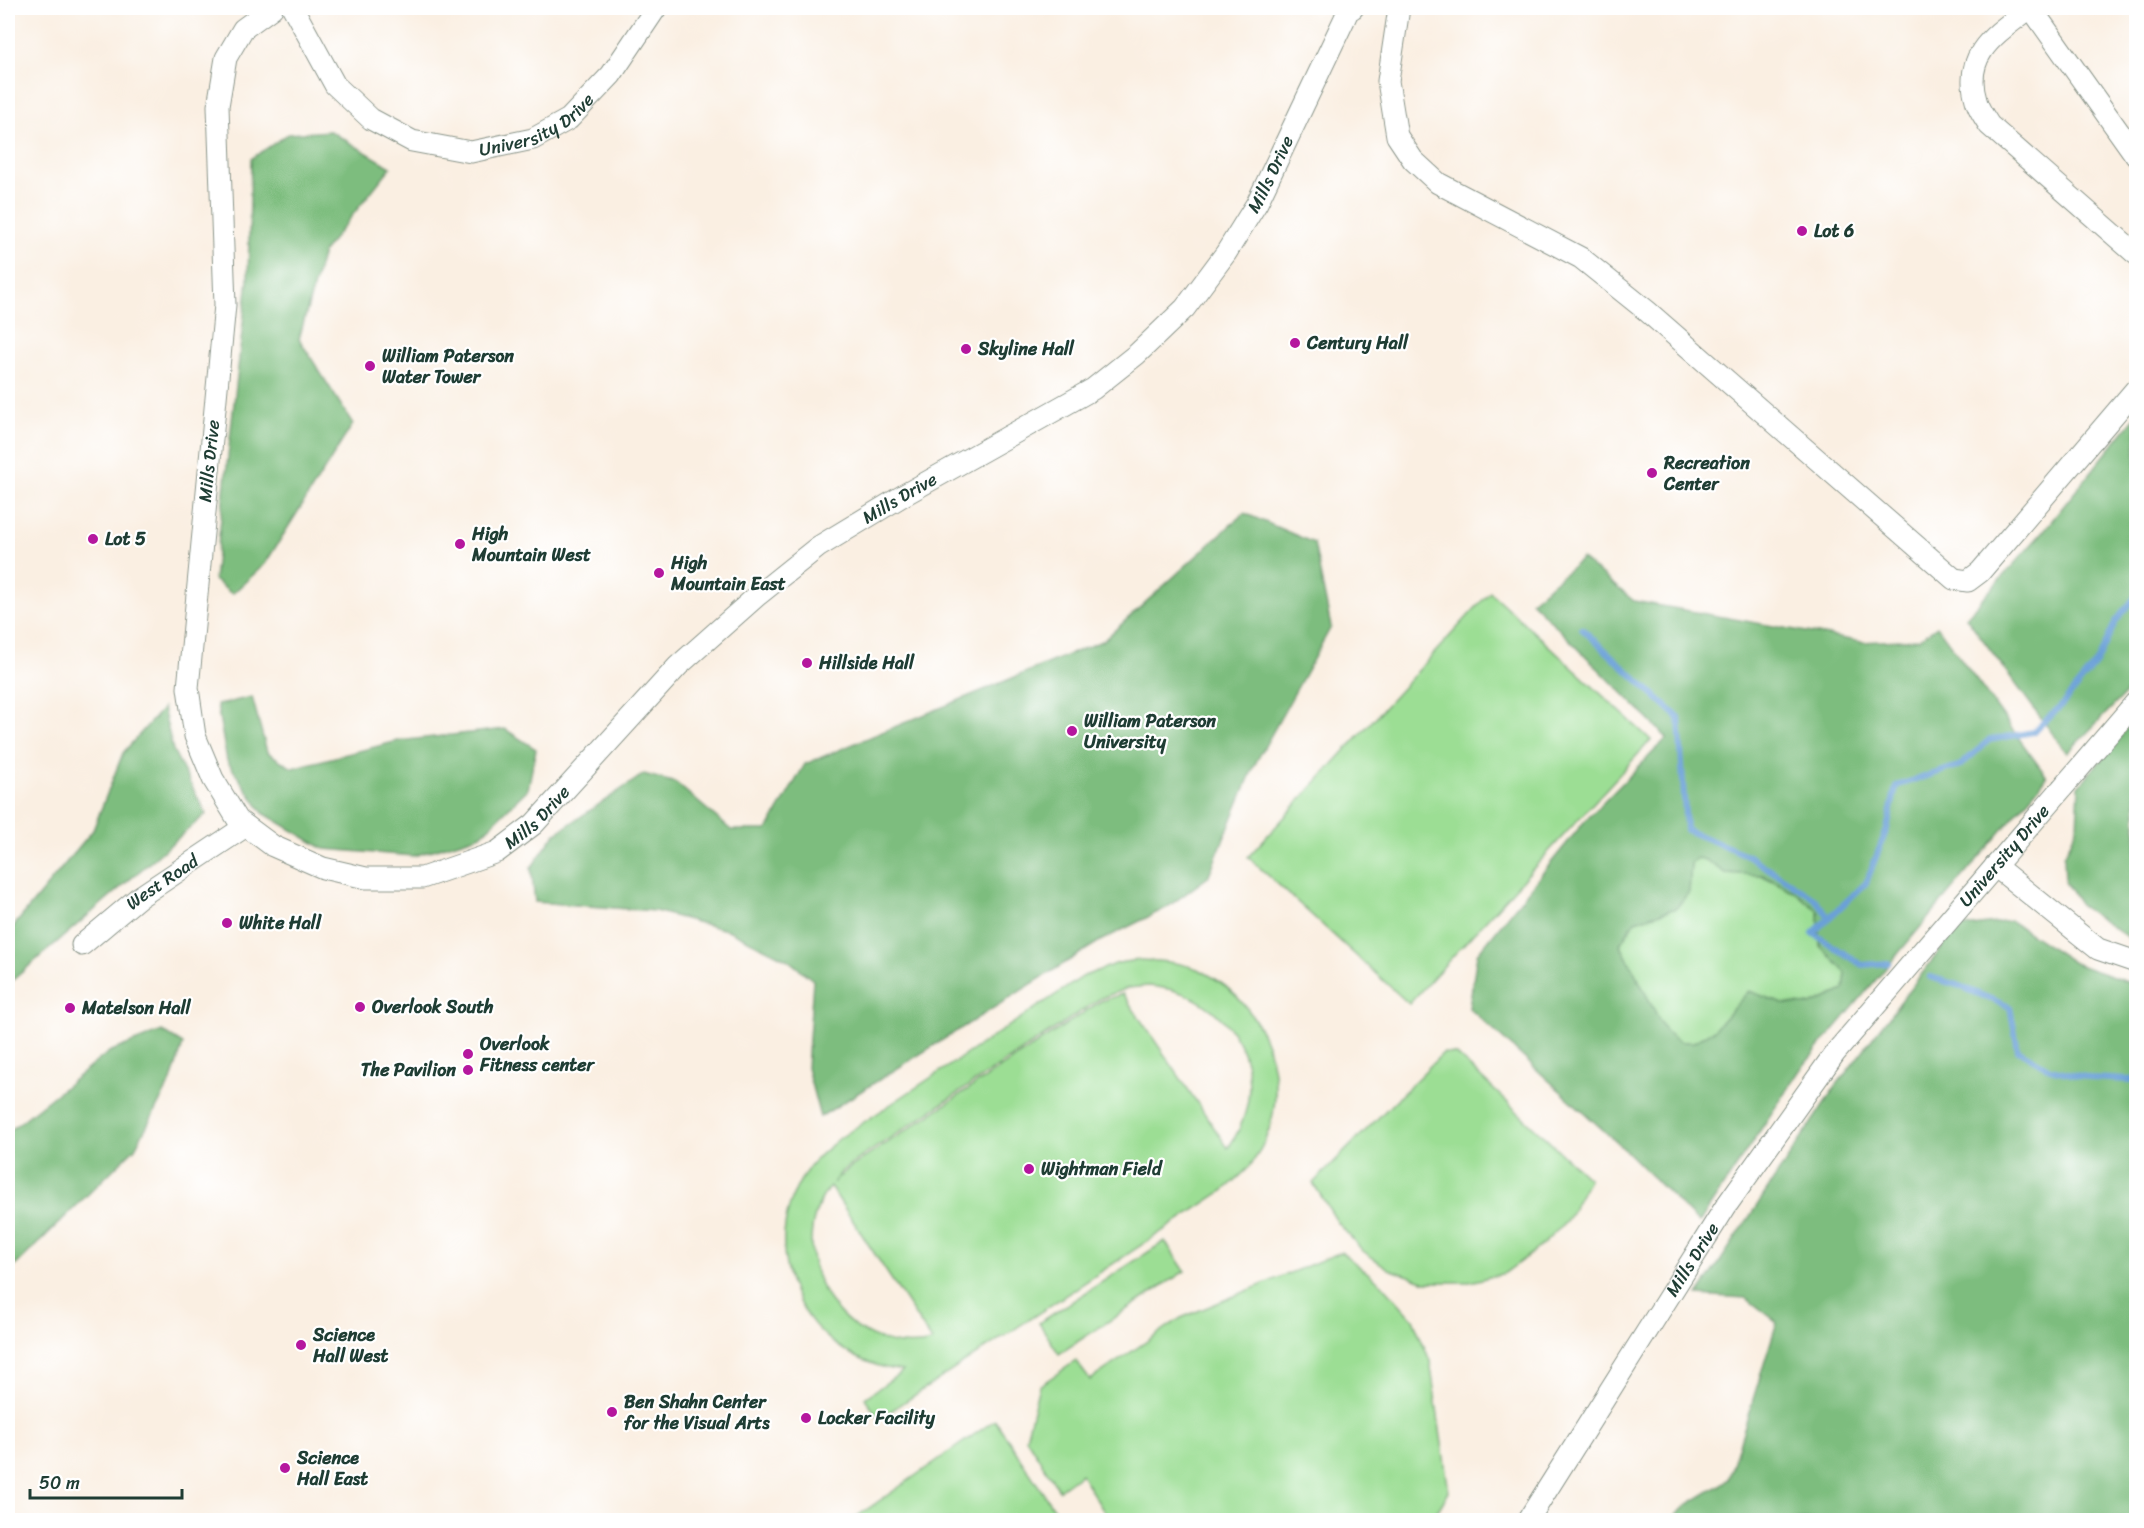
<svg xmlns="http://www.w3.org/2000/svg" width="2144" height="1528" font-family="Sriracha,sans-serif">
  <style>
    .green { fill: #9cde94; stroke: #5e8e64; stroke-width: 1.5; fill-rule: evenodd }
    .forest { fill: #7dbd7e; stroke: #4e7d59; stroke-width: 1.5; fill-rule: evenodd }
    .lines { fill: none; stroke-linecap: round; stroke-linejoin: round }
    .stream { stroke: #6ba0d8; stroke-width: 6 }
    .minor-casing { stroke: #8c968b; stroke-width: 23 }
    .minor { stroke: #fff; stroke-width: 21 }
    .poi-dot { fill: #b5179e; stroke: #fff; stroke-width: 2 }
    .labels { text-anchor: middle; stroke-width: 4.5; stroke-linejoin: round; paint-order: stroke }
    .street-label { font-size: 18px; fill: #1f3d34; stroke: #fff }
    .poi-label { font-size: 18px; font-weight: bold; fill: #1f3d34; stroke: #fff; text-anchor: start }
  </style>
  <rect width="100%" height="100%" fill="#fff"/>
  <filter id="ink" filterUnits="userSpaceOnUse"><feTurbulence type="fractalNoise" baseFrequency=".0167" numOctaves="2"/><feDisplacementMap in="SourceGraphic" scale="12" xChannelSelector="R" yChannelSelector="G"/><feConvolveMatrix kernelMatrix="1 2 1 2 8 2 1 2 1" color-interpolation-filters="sRGB"/></filter>
  <filter id="wash" filterUnits="userSpaceOnUse"><feTurbulence type="fractalNoise" baseFrequency=".008" numOctaves="4" result="noise"/><feDisplacementMap in="SourceGraphic" scale="24" xChannelSelector="R" yChannelSelector="G"/><feGaussianBlur stdDeviation="1.35" result="paint"/><feColorMatrix in="noise" values="0 0 0 0 0 0 0 0 0 0 0 0 0 0 0 0 0 1.4 0 .05"/><feComposite in="paint" operator="in"/></filter>
  <g filter="url(#wash)">
    <rect width="100%" height="100%" fill="#faefe2"/>
    <g class="green">
      <path d="M1490 592 1651 740 1409 1004 1248 857Z"/>
      <path d="M1697 858 1706 860 1725 873 1761 875 1795 892 1818 911 1820 946 1846 973 1844 990 1811 1005 1783 1004 1749 991 1714 1030 1694 1042H1680L1665 1031 1620 944 1635 921 1676 908 1689 892 1691 863Z"/>
      <path d="M1139 960C1161 961 1182 962 1202 971 1273 1007 1299 1101 1250 1166 1242 1175 1232 1183 1223 1191L879 1419 865 1398 903 1371C803 1359 748 1250 810 1166 818 1155 830 1147 840 1138L1084 976 1118 963ZM1148 986C1233 992 1278 1077 1228 1148L1123 994 1101 1001 848 1169 833 1183 842 1171 863 1156 1101 998 1128 988ZM830 1186 932 1341V1342C846 1362 776 1258 830 1186Z"/>
      <path d="M1443 1053 1456 1054 1589 1179 1566 1222 1541 1246 1505 1273 1470 1282H1426L1389 1269 1363 1251 1338 1223 1313 1183Z"/>
      <path d="M1165 1241 1185 1271 1059 1354 1039 1323Z"/>
      <path d="M1341 1252 1382 1284 1413 1319 1430 1361 1449 1492 1432 1520H1109L1081 1474 1059 1490 1026 1438 1039 1386 1076 1361 1090 1380 1181 1318Z"/>
      <path d="M995 1420 1061 1520H852Z"/>
    </g>
    <g class="forest">
      <path d="M330 131 391 167 323 252 299 339 353 424 265 564 232 594 214 580 248 279 251 159 288 134Z"/>
      <path d="M2136 416V679L2131 688 2067 753 1966 617 2041 534Z"/>
      <path d="M1244 513 1314 543 1331 627 1254 766 1208 877 1166 908 1100 941 820 1117 807 1068 813 980 788 960 730 931 655 911 535 902 531 868 555 834 644 774 676 783 731 830H767L805 764 1104 640Z"/>
      <path d="M1582 559 1634 601 1862 642 1919 639 1937 626 2047 777 1800 1070 1699 1223 1624 1149 1469 1008 1477 954 1584 822 1667 738 1531 601ZM1697 858 1706 860 1725 873 1762 875 1795 892 1818 911 1820 946 1846 973 1844 990 1811 1005 1783 1004 1749 991 1714 1030 1694 1042H1680L1665 1031 1620 944 1635 921 1676 908 1689 892 1691 863Z"/>
      <path d="M252 697 267 752 292 768 398 741 505 729 536 749 528 789 481 835 414 856 324 849 263 813 227 761 217 705Z"/>
      <path d="M163 708 173 750 206 814 8 984V933L93 830 123 753Z"/>
      <path d="M2136 718V943L2081 906 2065 882 2064 856 2077 828 2079 786Z"/>
      <path d="M2011 921 2076 964 2136 985V1520H1671L1688 1504 1728 1480 1777 1322 1746 1298 1698 1295 1835 1087 1957 928Z"/>
      <path d="M162 1031 183 1044 171 1081 135 1148 8 1273V1132L109 1052Z"/>
    </g>
    <g class="lines">
      <g class="stream">
        <path d="M1582 629 1679 718 1686 830 1747 855 1814 898 1829 917"/>
        <path d="M1888 963 1862 965 1813 933 1866 883 1887 829 1896 786 1961 765 1989 740 2033 732 2061 706 2097 662 2116 621 2136 596"/>
        <path d="M1930 977 1957 985 2010 1007 2018 1050 2050 1069 2090 1078 2130 1080 2136 1078"/>
      </g>
    </g>
  </g>
  <g filter="url(#ink)">
    <g class="lines">
      <g class="minor-casing">
        <g id="minor">
          <path id="s1" d="M272 8 243 29 226 58 218 106 225 305 188 688 195 736 213 779 238 820 273 846 323 868 366 878H422L497 852 534 824 678 666 758 595 818 547 904 495 1093 389 1137 354 1185 308 1226 253 1257 203 1344 20 1348 11 1353 8"/>
          <path id="s2" d="M293 8 335 85 371 119 412 141 471 152 533 139 569 119 611 75 656 8"/>
          <path d="M1399 8 1388 81 1397 136 1413 160 1438 183 1581 258 1647 311 1954 579 1968 581 1980 572 2136 389"/>
          <path d="M2030 8C1998 33 1962 53 1976 100 1978 109 1985 118 1989 125L2136 254"/>
          <path d="M2031 8 2136 156"/>
          <path d="M1995 866 2098 949 2136 962"/>
          <path id="s3" d="M82 945 138 898 246 826"/>
          <path id="s4" d="M1528 1520 1726 1206 1835 1053 2136 702"/>
        </g>
      </g>
      <use href="#minor" class="minor"/>
    </g>
  </g>
  <g class="poi-dot">
    <circle cx="1802" cy="231" r="6"/>
    <circle cx="1295" cy="343" r="6"/>
    <circle cx="966" cy="349" r="6"/>
    <circle cx="370" cy="366" r="6"/>
    <circle cx="1652" cy="473" r="6"/>
    <circle cx="93" cy="539" r="6"/>
    <circle cx="460" cy="544" r="6"/>
    <circle cx="659" cy="573" r="6"/>
    <circle cx="807" cy="663" r="6"/>
    <circle cx="1072" cy="731" r="6"/>
    <circle cx="227" cy="923" r="6"/>
    <circle cx="360" cy="1007" r="6"/>
    <circle cx="70" cy="1008" r="6"/>
    <circle cx="468" cy="1054" r="6"/>
    <circle cx="468" cy="1070" r="6"/>
    <circle cx="1029" cy="1169" r="6"/>
    <circle cx="301" cy="1345" r="6"/>
    <circle cx="612" cy="1412" r="6"/>
    <circle cx="806" cy="1418" r="6"/>
    <circle cx="285" cy="1468" r="6"/>
  </g>
  <g class="labels">
    <g class="street-label">
      <text dy="6" stroke="none"><textPath href="#s2" startOffset="316">University Drive</textPath></text>
      <text dy="6" stroke="none"><textPath href="#s1" startOffset="2166">Mills Drive</textPath></text>
      <text transform="translate(209 461) rotate(-84)" y="6">Mills Drive</text>
      <text dy="6" stroke="none"><textPath href="#s1" startOffset="1662">Mills Drive</textPath></text>
      <text dy="6" stroke="none"><textPath href="#s1" startOffset="1176">Mills Drive</textPath></text>
      <text dy="6" stroke="none"><textPath href="#s4" startOffset="819">University Drive</textPath></text>
      <text dy="6" stroke="none"><textPath href="#s3" startOffset="102">West Road</textPath></text>
      <text dy="6" stroke="none"><textPath href="#s4" startOffset="308">Mills Drive</textPath></text>
    </g>
    <g class="poi-label">
      <text x="1814" y="237">Lot 6</text>
      <text x="1307" y="349">Century Hall</text>
      <text x="978" y="355">Skyline Hall</text>
      <text x="382" y="362">William Paterson<tspan x="382" dy="21">Water Tower</tspan></text>
      <text x="1664" y="469">Recreation<tspan x="1664" dy="21">Center</tspan></text>
      <text x="472" y="540">High<tspan x="472" dy="21">Mountain West</tspan></text>
      <text x="105" y="545">Lot 5</text>
      <text x="671" y="569">High<tspan x="671" dy="21">Mountain East</tspan></text>
      <text x="819" y="669">Hillside Hall</text>
      <text x="1084" y="727">William Paterson<tspan x="1084" dy="21">University</tspan></text>
      <text x="239" y="929">White Hall</text>
      <text x="372" y="1013">Overlook South</text>
      <text x="82" y="1014">Matelson Hall</text>
      <text x="480" y="1050">Overlook<tspan x="480" dy="21">Fitness center</tspan></text>
      <text x="456" y="1076" text-anchor="end">The Pavilion</text>
      <text x="1041" y="1175">Wightman Field</text>
      <text x="313" y="1341">Science<tspan x="313" dy="21">Hall West</tspan></text>
      <text x="624" y="1408">Ben Shahn Center<tspan x="624" dy="21">for the Visual Arts</tspan></text>
      <text x="818" y="1424">Locker Facility</text>
      <text x="297" y="1464">Science<tspan x="297" dy="21">Hall East</tspan></text>
    </g>
  </g>
  <rect width="2144" height="1528" fill="none" stroke="#fff" stroke-width="30"/>
  <path d="M30 1489v9h152v-9" fill="none" stroke="#1f3d34" stroke-width="3"/>
  <text x="39" y="1489" font-size="18" fill="#1f3d34" stroke="#ffffff" stroke-width="4.5" paint-order="stroke">50 m</text>
</svg>
